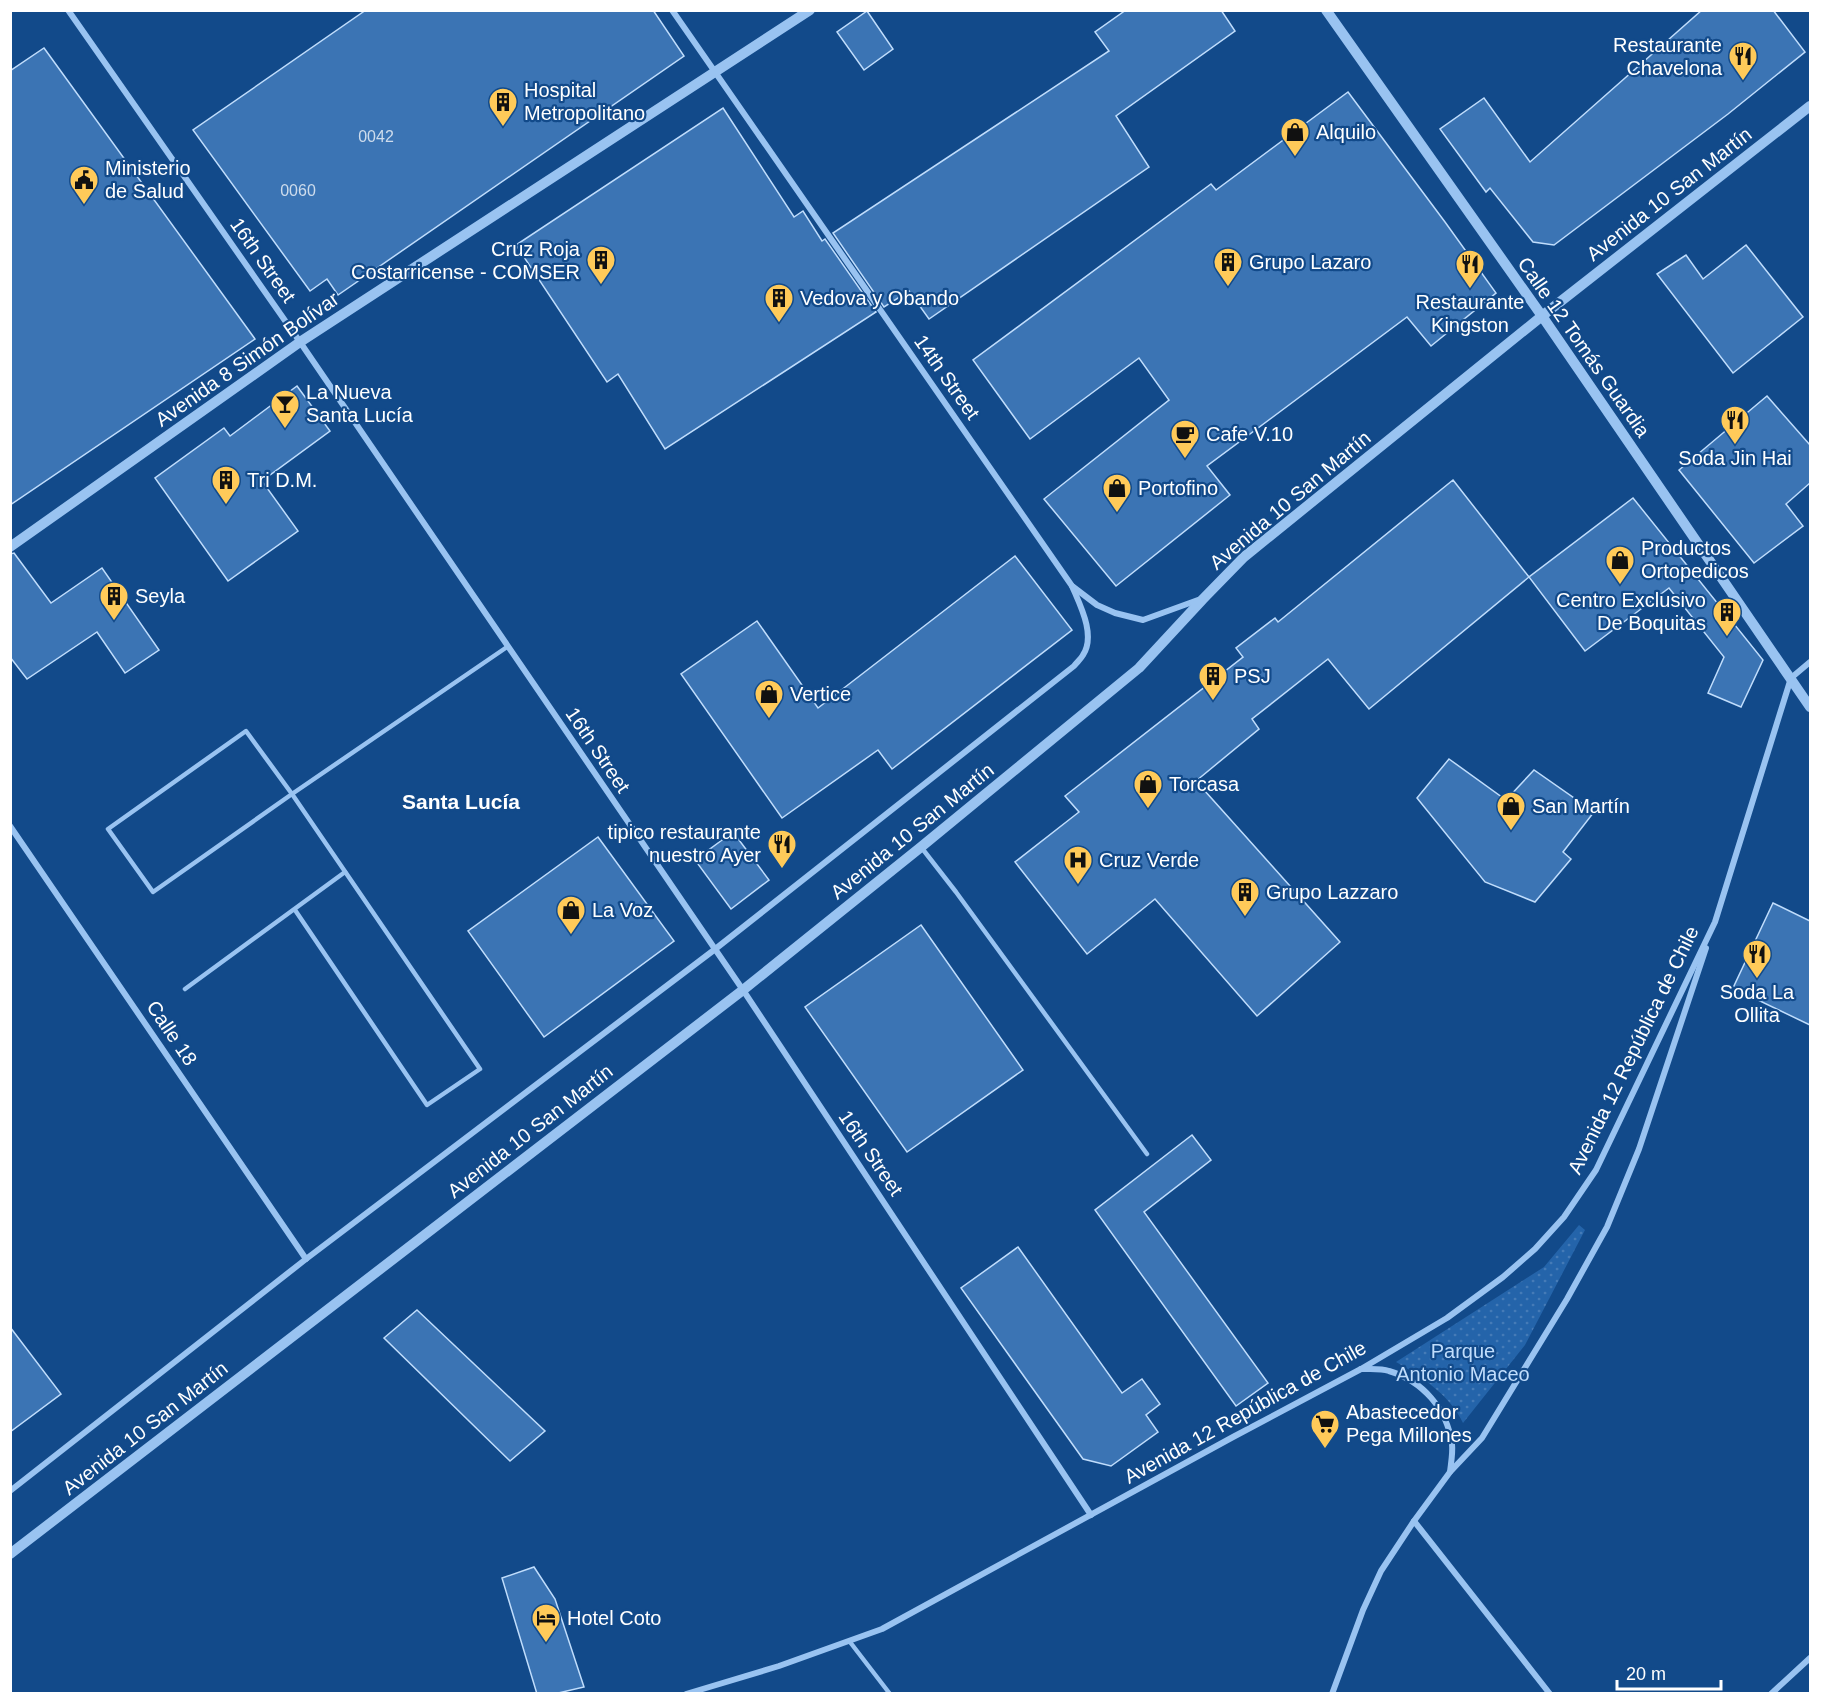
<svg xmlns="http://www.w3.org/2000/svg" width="1821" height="1704" font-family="Arial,sans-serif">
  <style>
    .park { fill: url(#park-dots) }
    .building { fill: #3b74b4; stroke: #c0ddfc; stroke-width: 1.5 }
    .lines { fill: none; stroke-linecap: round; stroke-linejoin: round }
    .service { stroke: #99c3f1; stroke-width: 4.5 }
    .minor { stroke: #99c3f1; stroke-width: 6 }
    .tertiary { stroke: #99c3f1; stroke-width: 10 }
    .labels { text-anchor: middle; stroke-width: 4.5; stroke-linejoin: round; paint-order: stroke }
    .number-label { font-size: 16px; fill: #cedcec }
    .poi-label { font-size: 20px; fill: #fff; stroke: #124a8a; text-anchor: start }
    .street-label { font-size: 20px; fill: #fff; stroke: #124a8a }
    .park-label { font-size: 20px; fill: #c0ddfc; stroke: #124a8a }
    .neighbourhood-label { font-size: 21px; font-weight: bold; fill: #fff; stroke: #124a8a }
  </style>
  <defs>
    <pattern id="park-dots" width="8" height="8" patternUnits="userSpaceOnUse" patternTransform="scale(1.5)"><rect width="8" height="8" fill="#2464aa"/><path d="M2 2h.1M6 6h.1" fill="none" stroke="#457bb7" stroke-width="1.8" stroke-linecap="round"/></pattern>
  </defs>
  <rect width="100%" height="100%" fill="#124a8a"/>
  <path class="park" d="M1579 1225 1585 1230 1525 1345 1463 1423C1450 1395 1422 1377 1396 1362L1544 1267Z"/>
  <g class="building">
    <path d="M366 10H653L684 56 338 295 327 279 310 291 193 130Z"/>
    <path d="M1126 10H1221L1235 31 1116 116 1149 167 929 319 909 291 884 307 833 233 1109 51 1095 32Z"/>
    <path d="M1702 10H1773L1805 52 1728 114 1554 245 1533 242 1490 188 1486 192 1440 129 1484 98 1530 162Z"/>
    <path d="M867 11 893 49 864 70 837 32Z"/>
    <path d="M44 48 255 339 10 505V71Z"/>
    <path d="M1348 92 1445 222 1496 293 1431 346 1407 317 1207 466 1230 495 1116 586 1044 499 1169 400 1139 358 1030 439 973 360 1211 184 1216 190Z"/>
    <path d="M723 108 794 217 803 211 822 241 825 239 876 312 665 449 618 374 607 382 516 245Z"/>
    <path d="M1746 245 1803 317 1733 373 1657 274 1686 255 1703 279Z"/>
    <path d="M297 386 330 431 262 481 298 531 228 581 155 478 224 428 230 436Z"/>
    <path d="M1767 396 1810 445V483L1786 504 1803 526 1754 563 1679 470Z"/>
    <path d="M1453 480 1529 577 1369 709 1328 659 1252 719 1259 729 1196 781 1340 942 1257 1016 1155 899 1087 954 1015 862 1079 812 1065 796 1243 657 1236 648 1275 618 1278 622Z"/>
    <path d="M1633 498 1763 660 1741 707 1708 693 1724 657 1669 588 1585 651 1529 577Z"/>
    <path d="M14 553 51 603 102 568 159 650 125 673 97 632 27 679 10 657V554Z"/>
    <path d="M1015 556 1072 630 892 769 878 750 782 818 681 674 757 621 818 708Z"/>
    <path d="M1449 759 1506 800 1534 770 1594 812 1563 852 1571 859 1535 902 1485 882 1417 798Z"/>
    <path d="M733 832 769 880 731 909 695 860Z"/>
    <path d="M598 837 674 941 544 1037 468 931Z"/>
    <path d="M1773 903 1810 921V1025L1733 988Z"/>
    <path d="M921 925 1023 1070 907 1152 805 1007Z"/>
    <path d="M1192 1135 1211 1160 1144 1212 1268 1383 1236 1406 1095 1210Z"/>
    <path d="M1018 1247 1122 1393 1142 1379 1160 1404 1146 1415 1158 1432 1111 1466 1083 1459 961 1288Z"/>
    <path d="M417 1310 545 1431 510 1461 384 1338Z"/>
    <path d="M10 1327 61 1394 10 1432Z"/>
    <path d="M534 1567 555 1599 584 1687 554 1694H537L502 1578Z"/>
  </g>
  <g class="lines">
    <g class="service">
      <path d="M246 731 292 794 153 892 108 829Z"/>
      <path d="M921 847 956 892 1147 1154"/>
      <path d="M295 910 427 1105 480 1069 292 794 507 647"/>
      <path d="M185 989 345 872"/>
      <path d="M850 1642 890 1694"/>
    </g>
    <g class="minor">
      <path d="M68 10 300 342 743 990 1091 1515"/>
      <path d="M672 10 1072 586 1097 605 1115 613 1143 620 1198 600"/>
      <path d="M10 826 306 1259"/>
      <path d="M1361 1369C1370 1369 1381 1368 1389 1371 1423 1381 1447 1409 1452 1444 1453 1453 1451 1463 1450 1472"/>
      <path d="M10 1491 306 1259 714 950 1074 666C1077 662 1081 659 1083 655 1096 635 1080 605 1072 586"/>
      <path d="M1414 1521 1550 1694"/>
      <path d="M686 1694 779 1666 882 1629 1233 1437 1361 1369 1447 1318 1503 1277 1535 1249 1564 1217 1596 1170 1715 922 1791 678 1810 662"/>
      <path d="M1332 1694 1363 1610 1381 1571 1414 1521 1450 1472 1482 1438 1567 1299 1607 1227 1639 1149 1706 948"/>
      <path d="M1771 1694 1810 1658"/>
    </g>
    <g class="tertiary">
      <path d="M1326 10 1542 316 1810 707"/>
      <path d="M10 547 300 342 810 10"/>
      <path d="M10 1554 743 990 921 847 1139 668 1203 599 1244 557 1542 316 1810 106"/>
    </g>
  </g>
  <defs>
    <g id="restaurant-pin" transform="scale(1.5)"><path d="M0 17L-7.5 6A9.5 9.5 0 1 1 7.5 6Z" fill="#ffca59" stroke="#124a8a"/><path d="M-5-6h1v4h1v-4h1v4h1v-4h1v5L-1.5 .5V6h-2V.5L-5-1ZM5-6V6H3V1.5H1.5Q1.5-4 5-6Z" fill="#111"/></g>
    <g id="building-pin" transform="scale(1.5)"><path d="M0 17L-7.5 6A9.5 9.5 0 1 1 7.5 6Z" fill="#ffca59" stroke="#124a8a"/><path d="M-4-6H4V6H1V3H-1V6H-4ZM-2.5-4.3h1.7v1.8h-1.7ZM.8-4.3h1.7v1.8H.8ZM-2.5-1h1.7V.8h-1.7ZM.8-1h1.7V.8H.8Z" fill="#111"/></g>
    <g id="shop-pin" transform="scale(1.5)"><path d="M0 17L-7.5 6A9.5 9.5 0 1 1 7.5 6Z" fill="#ffca59" stroke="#124a8a"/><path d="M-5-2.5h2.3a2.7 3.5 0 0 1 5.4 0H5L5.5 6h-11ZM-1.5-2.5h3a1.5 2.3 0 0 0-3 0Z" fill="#111"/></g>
    <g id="civic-pin" transform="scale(1.5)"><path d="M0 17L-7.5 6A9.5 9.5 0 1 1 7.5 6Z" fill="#ffca59" stroke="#124a8a"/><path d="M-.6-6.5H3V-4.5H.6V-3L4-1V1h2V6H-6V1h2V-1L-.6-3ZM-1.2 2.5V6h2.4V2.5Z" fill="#111"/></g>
    <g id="bar-pin" transform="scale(1.5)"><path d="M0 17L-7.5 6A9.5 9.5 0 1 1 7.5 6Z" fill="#ffca59" stroke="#124a8a"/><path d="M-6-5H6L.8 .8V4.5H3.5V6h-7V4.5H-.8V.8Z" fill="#111"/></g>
    <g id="cafe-pin" transform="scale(1.5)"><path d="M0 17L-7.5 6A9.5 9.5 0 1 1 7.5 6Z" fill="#ffca59" stroke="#124a8a"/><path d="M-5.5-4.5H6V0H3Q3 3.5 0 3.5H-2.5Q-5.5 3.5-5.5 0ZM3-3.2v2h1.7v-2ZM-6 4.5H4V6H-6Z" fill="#111"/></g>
    <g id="hospital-pin" transform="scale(1.5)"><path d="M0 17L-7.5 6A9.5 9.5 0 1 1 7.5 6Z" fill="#ffca59" stroke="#124a8a"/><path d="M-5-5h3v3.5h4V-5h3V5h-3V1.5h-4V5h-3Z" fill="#111"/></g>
    <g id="supermarket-pin" transform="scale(1.5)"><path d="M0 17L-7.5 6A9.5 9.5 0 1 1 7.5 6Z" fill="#ffca59" stroke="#124a8a"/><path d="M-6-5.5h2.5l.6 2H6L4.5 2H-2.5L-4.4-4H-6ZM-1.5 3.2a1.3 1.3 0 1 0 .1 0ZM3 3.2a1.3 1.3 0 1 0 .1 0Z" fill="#111"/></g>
    <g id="hotel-pin" transform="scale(1.5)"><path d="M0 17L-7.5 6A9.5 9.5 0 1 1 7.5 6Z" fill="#ffca59" stroke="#124a8a"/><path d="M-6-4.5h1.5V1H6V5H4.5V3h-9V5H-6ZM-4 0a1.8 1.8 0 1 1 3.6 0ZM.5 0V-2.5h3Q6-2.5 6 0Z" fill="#111"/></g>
  </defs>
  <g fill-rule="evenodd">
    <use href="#restaurant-pin" x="1743" y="56"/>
    <use href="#building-pin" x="503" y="102"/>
    <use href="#shop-pin" x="1295" y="132"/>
    <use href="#civic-pin" x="84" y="180"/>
    <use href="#building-pin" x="601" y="260"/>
    <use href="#building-pin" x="1228" y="262"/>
    <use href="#restaurant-pin" x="1470" y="264"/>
    <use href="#building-pin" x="779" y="298"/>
    <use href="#bar-pin" x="285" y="404"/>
    <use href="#restaurant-pin" x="1735" y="420"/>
    <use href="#cafe-pin" x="1185" y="434"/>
    <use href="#building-pin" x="226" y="480"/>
    <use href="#shop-pin" x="1117" y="488"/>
    <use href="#shop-pin" x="1620" y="560"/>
    <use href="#building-pin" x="114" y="596"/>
    <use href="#building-pin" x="1727" y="612"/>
    <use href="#building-pin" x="1213" y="676"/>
    <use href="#shop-pin" x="769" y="694"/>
    <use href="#shop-pin" x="1148" y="784"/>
    <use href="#shop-pin" x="1511" y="806"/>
    <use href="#restaurant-pin" x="782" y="844"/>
    <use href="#hospital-pin" x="1078" y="860"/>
    <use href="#building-pin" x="1245" y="892"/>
    <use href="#shop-pin" x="571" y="910"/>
    <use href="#restaurant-pin" x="1757" y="954"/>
    <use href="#supermarket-pin" x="1325" y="1424"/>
    <use href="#hotel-pin" x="546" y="1618"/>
  </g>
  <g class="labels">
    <g class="number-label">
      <text x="376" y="142">0042</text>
      <text x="298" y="196">0060</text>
    </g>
    <g class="poi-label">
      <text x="1722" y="52" text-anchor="end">Restaurante<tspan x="1722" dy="23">Chavelona</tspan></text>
      <text x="524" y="97">Hospital<tspan x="524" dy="23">Metropolitano</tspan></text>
      <text x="1316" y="139">Alquilo</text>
      <text x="105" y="175">Ministerio<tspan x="105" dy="23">de Salud</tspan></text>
      <text x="580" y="256" text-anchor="end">Cruz Roja<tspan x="580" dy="23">Costarricense - COMSER</tspan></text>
      <text x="1249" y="269">Grupo Lazaro</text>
      <text x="800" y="305">Vedova y Obando</text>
      <text x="1470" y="309" text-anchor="middle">Restaurante<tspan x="1470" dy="23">Kingston</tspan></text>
      <text x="306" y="399">La Nueva<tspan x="306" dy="23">Santa Lucía</tspan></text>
      <text x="1206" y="441">Cafe V.10</text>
      <text x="1735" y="465" text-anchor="middle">Soda Jin Hai</text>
      <text x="247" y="487">Tri D.M.</text>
      <text x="1138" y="495">Portofino</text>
      <text x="1641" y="555">Productos<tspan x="1641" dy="23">Ortopedicos</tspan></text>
      <text x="135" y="603">Seyla</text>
      <text x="1706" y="607" text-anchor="end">Centro Exclusivo<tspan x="1706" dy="23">De Boquitas</tspan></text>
      <text x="1234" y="683">PSJ</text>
      <text x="790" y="701">Vertice</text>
      <text x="1169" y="791">Torcasa</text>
      <text x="1532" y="813">San Martín</text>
      <text x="761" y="839" text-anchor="end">tipico restaurante<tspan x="761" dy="23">nuestro Ayer</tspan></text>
      <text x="1099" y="867">Cruz Verde</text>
      <text x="1266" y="899">Grupo Lazzaro</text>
      <text x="592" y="917">La Voz</text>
      <text x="1757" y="999" text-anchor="middle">Soda La<tspan x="1757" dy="23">Ollita</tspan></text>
      <text x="1346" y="1419">Abastecedor<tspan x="1346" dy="23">Pega Millones</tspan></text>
      <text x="567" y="1625">Hotel Coto</text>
    </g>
    <g class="street-label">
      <text transform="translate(1669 194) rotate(-38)" y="7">Avenida 10 San Martín</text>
      <text transform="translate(263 260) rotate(55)" y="7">16th Street</text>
      <text transform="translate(1584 347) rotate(55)" y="7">Calle 12 Tomás Guardia</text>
      <text transform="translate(247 359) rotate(-35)" y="7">Avenida 8 Simón Bolívar</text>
      <text transform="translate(947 377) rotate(55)" y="7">14th Street</text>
      <text transform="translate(1290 500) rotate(-40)" y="7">Avenida 10 San Martín</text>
      <text transform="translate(598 750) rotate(56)" y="7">16th Street</text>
      <text transform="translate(912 831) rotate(-39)" y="7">Avenida 10 San Martín</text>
      <text transform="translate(172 1033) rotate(56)" y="7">Calle 18</text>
      <text transform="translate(1633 1050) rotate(-64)" y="7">Avenida 12 República de Chile</text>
      <text transform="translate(530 1131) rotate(-38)" y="7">Avenida 10 San Martín</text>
      <text transform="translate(871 1153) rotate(56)" y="7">16th Street</text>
      <text transform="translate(1245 1412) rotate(-29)" y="7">Avenida 12 República de Chile</text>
      <text transform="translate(145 1428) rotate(-38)" y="7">Avenida 10 San Martín</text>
    </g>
    <g class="park-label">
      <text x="1463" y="1358">Parque<tspan x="1463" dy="23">Antonio Maceo</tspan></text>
    </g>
    <g class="neighbourhood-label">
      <text x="461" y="809">Santa Lucía</text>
    </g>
  </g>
  <rect width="1821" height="1704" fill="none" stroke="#ffffff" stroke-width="24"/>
  <path d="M1617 1680v9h104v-9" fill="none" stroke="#ffffff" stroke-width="3"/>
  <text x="1626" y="1680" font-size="18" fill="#ffffff" stroke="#124a8a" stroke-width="4.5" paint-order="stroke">20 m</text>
</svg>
